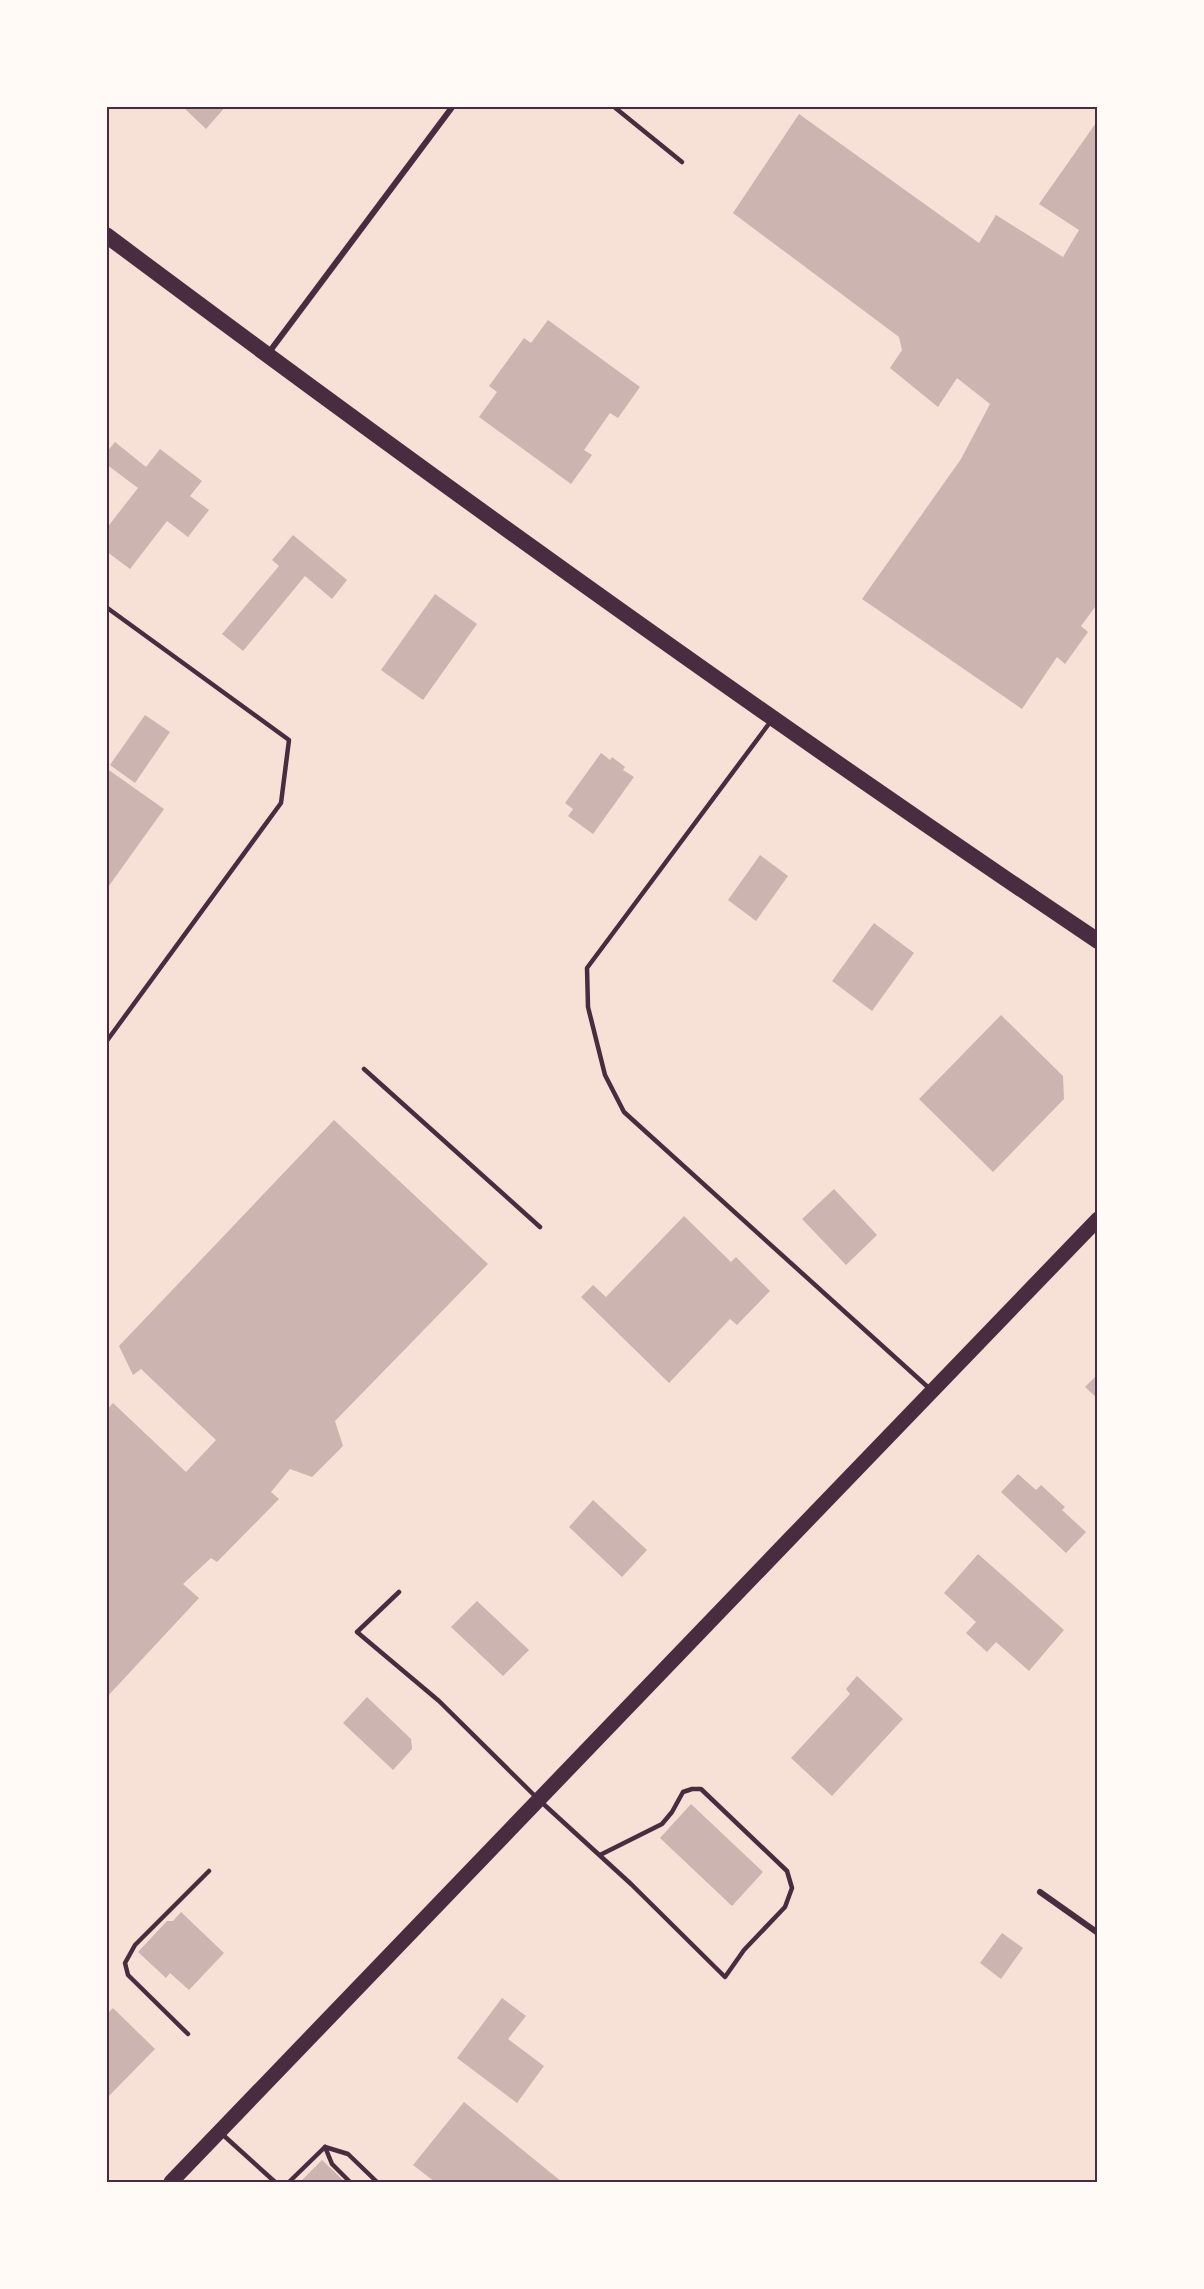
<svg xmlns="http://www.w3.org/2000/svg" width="1204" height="2289" font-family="'Golos Text',sans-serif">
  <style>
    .building { fill: #ccb4b1 }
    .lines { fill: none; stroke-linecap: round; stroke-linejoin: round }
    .service { stroke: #4a2c40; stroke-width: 4.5 }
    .minor { stroke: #4a2c40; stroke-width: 6 }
    .primary { stroke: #4a2c40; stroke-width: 15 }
    .trunk { stroke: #4a2c40; stroke-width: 16 }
    .neatline { fill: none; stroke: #4a2c40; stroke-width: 2 }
  </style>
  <rect width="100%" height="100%" fill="#f7e1d7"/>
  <g class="building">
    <path d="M182 106H226L206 129Z"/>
    <path d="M799 114 979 243 996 215 1063 257 1079 230 1039 204 1098 120V603L1081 626 1088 632 1065 664 1057 657 1022 709 862 599 961 459 990 404 957 378 938 407 890 368 902 350 899 337 733 213Z"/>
    <path d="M548 320 640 387 618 418 610 413 584 450 592 455 571 484 479 417 497 392 489 386 524 338 531 343Z"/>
    <path d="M115 442 146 467 160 449 202 481 190 496 209 510 188 537 167 521 130 569 106 551V529L138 488 106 464V453Z"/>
    <path d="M293 535 347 580 332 599 305 576 243 651 222 634 279 566 272 560Z"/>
    <path d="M435 594 477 624 423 700 381 670Z"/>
    <path d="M145 715 170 732 135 783 110 765Z"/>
    <path d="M601 753 610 760 612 757 625 767 623 770 634 777 593 834 568 816 573 809 565 803Z"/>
    <path d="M106 768 164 809 106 890Z"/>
    <path d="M760 855 788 876 756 921 728 900Z"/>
    <path d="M874 923 914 953 872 1011 832 981Z"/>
    <path d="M1001 1015 1063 1076 1064 1099 993 1172 919 1099Z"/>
    <path d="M334 1120 488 1264 335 1421 343 1446 312 1477 290 1469 271 1492 279 1499 217 1562 211 1558 183 1584 199 1598 106 1698V1411L113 1403 186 1472 216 1440 141 1369 133 1375 119 1346Z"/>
    <path d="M834 1189 877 1235 846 1265 802 1219Z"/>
    <path d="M684 1216 731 1262 736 1257 770 1291 737 1325 730 1319 669 1383 581 1297 593 1285 606 1297Z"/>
    <path d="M1098 1374V1399L1085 1387Z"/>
    <path d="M1018 1474 1036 1490 1041 1485 1065 1507 1062 1510 1086 1532 1066 1553 1001 1492Z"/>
    <path d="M593 1500 647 1550 622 1577 569 1527Z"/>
    <path d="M978 1554 1064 1630 1029 1671 996 1642 987 1652 966 1633 976 1622 944 1593Z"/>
    <path d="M477 1601 529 1650 503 1676 451 1627Z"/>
    <path d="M857 1676 903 1719 832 1796 791 1758 850 1694 846 1689Z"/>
    <path d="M367 1697 411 1739 412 1749 393 1770 343 1723Z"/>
    <path d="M691 1804 763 1872 732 1906 660 1838Z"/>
    <path d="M181 1912 224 1953 189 1990 170 1973 166 1978 138 1952 167 1921H173Z"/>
    <path d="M1002 1933 1023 1948 1001 1979 980 1963Z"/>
    <path d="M502 1998 526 2016 508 2039 544 2066 517 2103 457 2058Z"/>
    <path d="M113 2008 155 2049 106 2099V2015Z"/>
    <path d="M464 2102 562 2182H435L413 2165Z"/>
    <path d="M322 2160 345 2182H300Z"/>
  </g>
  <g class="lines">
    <g class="service">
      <path d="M613 106 682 162"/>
      <path d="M106 607 289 740 281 803 106 1042"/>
      <path d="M771 721 587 968 588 1007 605 1075 624 1112 930 1389"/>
      <path d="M364 1069 540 1227"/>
      <path d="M399 1592 357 1632 439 1701 538 1799 631 1884 725 1977 744 1950 785 1907 792 1888 787 1871 701 1789H692L683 1792 672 1812 662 1824 600 1855"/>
      <path d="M188 2034 128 1975 125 1963 135 1945 209 1871"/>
      <path d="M222 2134 275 2182"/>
      <path d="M325 2147 348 2154 377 2182"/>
      <path d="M325 2147 332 2164 350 2182"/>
      <path d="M289 2182 325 2147"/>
    </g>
    <g class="minor">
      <path d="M267 355 453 106"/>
      <path d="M1040 1892 1098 1933"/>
    </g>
    <path class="primary" d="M171 2182C479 1860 789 1540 1098 1219"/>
    <path class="trunk" d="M106 235C431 478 761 715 1098 941"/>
  </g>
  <rect width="1204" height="2289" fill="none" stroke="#fffaf5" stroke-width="216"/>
  <rect x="108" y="108" width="988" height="2073" class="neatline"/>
</svg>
